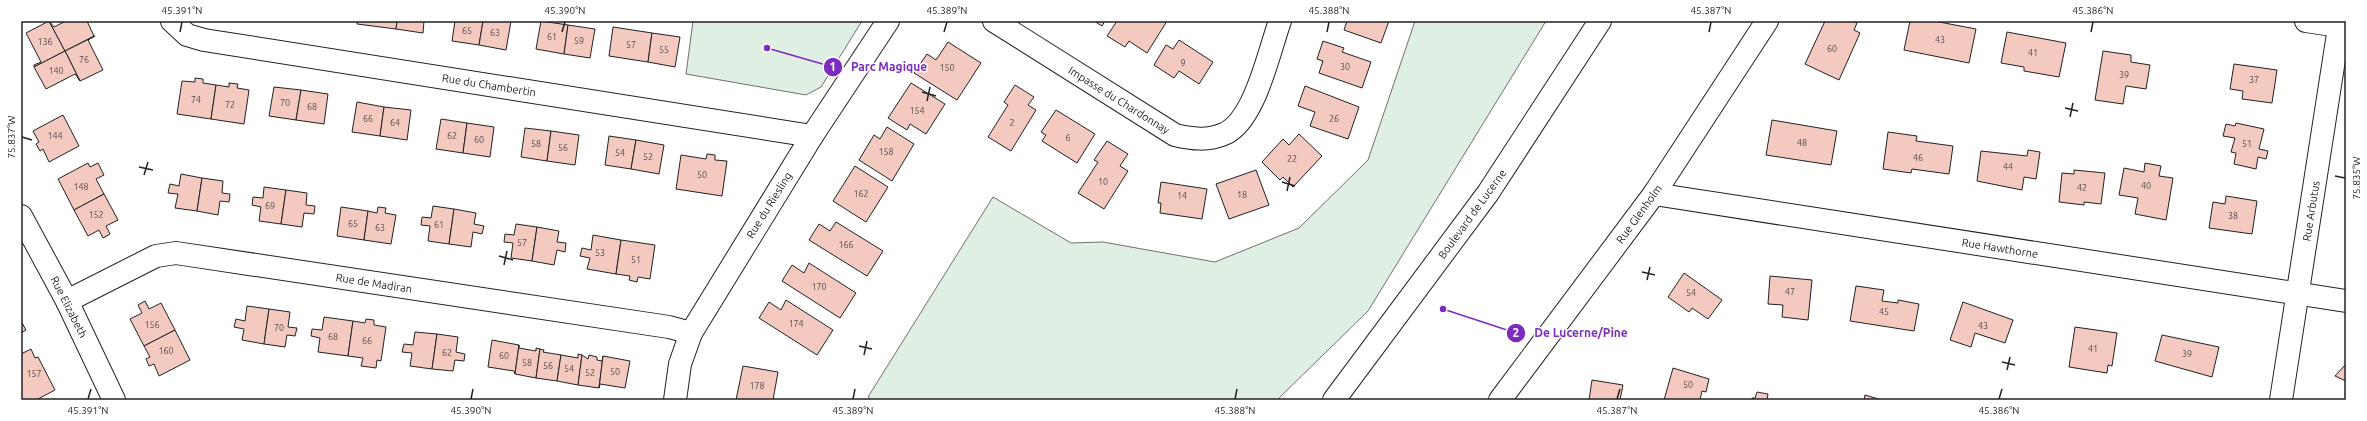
<svg xmlns="http://www.w3.org/2000/svg" width="2367" height="421" font-family="Ubuntu,sans-serif">
  <style>
    .green { fill: #e0efe3; stroke: #6f6f6f }
    .building { fill: #f3c9c0; stroke: #222 }
    .lines { fill: none; stroke-linecap: round; stroke-linejoin: round }
    .minor-casing { stroke: #222; stroke-width: 24 }
    .major-casing { stroke: #222; stroke-width: 24 }
    .minor { stroke: #fff; stroke-width: 22 }
    .major { stroke: #fff; stroke-width: 22 }
    .ticks { fill: none; stroke: #222; stroke-width: 1.5 }
    .labels { text-anchor: middle; stroke-width: 3; stroke-linejoin: round; paint-order: stroke }
    .number-label { font-size: 9px; fill: #564c4a }
    .street-label { font-size: 11px; fill: #222; stroke: #fff }
    .leader { fill: none; stroke: #7b2cbf; stroke-width: 1.5 }
    .callout-dot { fill: #7b2cbf; stroke: #fff; stroke-width: 1.5 }
    .mark-label { font-size: 12px; text-anchor: middle; font-weight: bold; fill: #fff }
    .callout-label { font-size: 12px; text-anchor: middle; font-weight: bold; fill: #7b2cbf; stroke: #fff; stroke-width: 3; stroke-linejoin: round; paint-order: stroke }
    .neatline { fill: none; stroke: #222; stroke-width: 1.5 }
    .ticks-label { font-size: 10px; text-anchor: middle; fill: #222 }
  </style>
  <rect width="100%" height="100%" fill="#fff"/>
  <g class="green">
    <path d="M693 21H862L821 87 806 95 686 74Z"/>
    <path d="M1415 21H1546L1368 311 1277 400H872L868 397 993 197 1071 243 1103 242 1215 262 1299 228 1368 160Z"/>
  </g>
  <g class="building">
    <path d="M49 21 65 51 34 67V65L41 62 26 33Z"/>
    <path d="M49 21 54 27 66 21H87L94 36 65 51Z"/>
    <path d="M357 21H397L396 29 357 24Z"/>
    <path d="M397 21H424L423 33 396 29Z"/>
    <path d="M455 21H483L479 45 452 41Z"/>
    <path d="M483 21H511L506 50 479 45Z"/>
    <path d="M541 21 568 25 564 54 536 49Z"/>
    <path d="M1094 21H1105L1102 26Z"/>
    <path d="M1117 21H1167L1147 53 1129 41 1125 47 1107 36Z"/>
    <path d="M1347 21H1389L1381 43 1344 30Z"/>
    <path d="M1825 21H1852L1857 23 1854 30 1860 33 1839 80 1805 64Z"/>
    <path d="M1910 21H1934L1976 29 1969 63 1904 50Z"/>
    <path d="M568 25 595 29 590 58 564 54Z"/>
    <path d="M613 27 652 33 648 62 609 56Z"/>
    <path d="M2007 32 2066 43 2059 77 2024 71V67L2001 63Z"/>
    <path d="M652 33 680 37 675 67 648 62Z"/>
    <path d="M95 36 88 40 103 70 80 81 65 51Z"/>
    <path d="M1179 40 1213 62 1199 84 1179 71 1174 78 1154 65 1166 45 1173 49Z"/>
    <path d="M1323 41 1344 48 1342 52 1371 62 1362 88 1319 73 1323 61 1317 59Z"/>
    <path d="M948 42 981 63 957 100 914 73 927 54 936 60Z"/>
    <path d="M65 51 80 81 75 74 46 89 34 67Z"/>
    <path d="M2103 51 2131 55V62L2150 65 2146 89 2126 86 2123 104 2095 100Z"/>
    <path d="M2234 64 2277 70 2272 103 2242 99 2243 91 2230 89Z"/>
    <path d="M195 78 203 79V83L216 85 211 119 177 114 182 81 195 82Z"/>
    <path d="M229 83 238 84 237 88 249 90 244 124 211 119 216 85 229 87Z"/>
    <path d="M911 83 945 104 926 134 910 124 907 130 888 118Z"/>
    <path d="M1015 85 1034 97 1028 105 1036 110 1011 151 988 137 1008 105 1004 102Z"/>
    <path d="M1305 86 1359 107 1348 139 1310 126 1315 112 1298 106Z"/>
    <path d="M274 87 301 90 296 120 269 116Z"/>
    <path d="M301 90 328 94 324 124 296 120Z"/>
    <path d="M357 102 384 107 380 136 352 132Z"/>
    <path d="M384 107 411 110 407 140 380 136Z"/>
    <path d="M1056 110 1095 134 1077 163 1042 141 1046 135 1041 132Z"/>
    <path d="M63 115 79 146 49 162 43 149 40 151 36 144 39 142 33 131Z"/>
    <path d="M441 119 467 123 463 153 436 149Z"/>
    <path d="M1772 120 1837 131 1831 165 1766 155Z"/>
    <path d="M467 123 494 127 490 157 463 153Z"/>
    <path d="M2236 123 2264 129 2259 149 2268 151 2266 159 2258 157 2256 169 2234 164 2236 153 2231 152 2235 138 2223 136 2226 124 2235 126Z"/>
    <path d="M887 127 914 144 892 181 859 160 874 135 880 139Z"/>
    <path d="M525 128 551 131 547 161 521 157Z"/>
    <path d="M551 131 579 135 575 165 547 161Z"/>
    <path d="M1888 132 1917 136 1916 141 1953 146 1949 174 1912 169 1911 173 1883 169Z"/>
    <path d="M1299 134 1322 156 1293 187 1283 177 1280 180 1262 162 1283 139 1289 145Z"/>
    <path d="M609 136 636 140 631 169 605 165Z"/>
    <path d="M636 140 664 145 659 174 631 169Z"/>
    <path d="M1107 141 1128 154 1120 166 1128 171 1104 209 1078 193 1098 162 1094 160Z"/>
    <path d="M2028 150 2040 152 2036 179 2024 177 2022 190 1977 181 1981 151 2027 156Z"/>
    <path d="M707 154 715 155V160L727 161 722 196 676 189 681 155 706 159Z"/>
    <path d="M88 163 90 167 98 163 104 175 96 179 104 194 74 210 58 179Z"/>
    <path d="M2145 163 2161 166 2159 176 2173 178 2166 220 2135 214 2138 198 2119 195 2124 168 2144 172Z"/>
    <path d="M855 166 888 187 866 222 833 201Z"/>
    <path d="M1256 170 1269 205 1229 219 1216 184Z"/>
    <path d="M2074 170 2105 173 2101 204 2084 202V205L2059 202 2062 173 2074 174Z"/>
    <path d="M181 174 202 178 197 211 175 208 178 194 168 193 170 184 179 186Z"/>
    <path d="M202 178 223 181 222 193 230 194 229 202 220 201 218 215 197 211Z"/>
    <path d="M1161 182 1207 189 1202 219 1160 213 1161 203H1158Z"/>
    <path d="M264 187 286 190 281 224 259 221 261 207 252 205 253 197 263 198Z"/>
    <path d="M286 190 307 193 306 205 315 206 314 214 304 213 302 227 281 224Z"/>
    <path d="M104 194 118 220 106 226 110 234 103 238 99 230 88 236 74 210Z"/>
    <path d="M2226 196 2257 201 2252 234 2209 228 2213 202 2225 204Z"/>
    <path d="M433 206 454 209 449 244 428 241 430 226 421 225 422 217 431 218Z"/>
    <path d="M341 207 368 211 364 240 337 236Z"/>
    <path d="M378 207 386 208 385 213 396 215 391 244 364 240 368 211 377 213Z"/>
    <path d="M454 209 476 213 474 224 484 226 482 234 473 232 471 247 449 244Z"/>
    <path d="M836 222 883 251 867 276 809 240 819 224 830 231Z"/>
    <path d="M516 224 537 227 532 261 511 258 513 243 504 242 505 234 514 235Z"/>
    <path d="M537 227 559 231 557 242 566 243 565 252 557 250 554 265 532 261Z"/>
    <path d="M593 235 621 240 616 274 587 269 590 258 580 256 582 248 591 250Z"/>
    <path d="M621 240 655 245 650 279 638 277 637 282 629 280 630 276 616 274Z"/>
    <path d="M809 263 856 293 840 318 782 281 792 265 804 273Z"/>
    <path d="M1684 273 1722 300 1708 319 1692 308 1689 312 1668 297Z"/>
    <path d="M1770 276 1812 280 1808 320 1782 317 1783 305 1768 304Z"/>
    <path d="M1856 286 1884 290 1882 301 1898 303V300L1919 304 1914 331 1850 321Z"/>
    <path d="M786 300 833 330 817 355 759 318 769 302 781 310Z"/>
    <path d="M145 301 149 309 161 303 175 330 144 346 130 319 142 313 138 305Z"/>
    <path d="M1963 302 2013 320 2005 343 1975 333 1971 347 1950 340Z"/>
    <path d="M247 306 269 309 264 344 242 340 244 329 234 327 236 319 245 321Z"/>
    <path d="M269 309 290 312 288 327 297 328 295 336 287 335 285 347 264 344Z"/>
    <path d="M324 317 353 321 348 356 318 352 320 338 311 336 312 329 322 330Z"/>
    <path d="M366 319 374 320V325L386 327 381 361 377 360 376 368 361 366 363 358 348 356 353 321 365 323Z"/>
    <path d="M21 321 26 330 21 333Z"/>
    <path d="M2075 327 2117 333 2112 366 2108 365 2107 373 2069 367Z"/>
    <path d="M175 330 190 360 159 376 154 364 149 366 146 359 150 357 144 346Z"/>
    <path d="M415 332 437 334 432 369 410 366 412 353 402 352 404 344 413 345Z"/>
    <path d="M437 334 458 337 456 352 465 354 464 361 455 360 453 371 432 369Z"/>
    <path d="M2162 335 2219 347 2212 377 2155 361Z"/>
    <path d="M492 340 519 345 515 374 514 371 488 367Z"/>
    <path d="M519 345V348L536 351V348L540 349 536 378 515 374Z"/>
    <path d="M31 349 35 358 38 357 55 390 36 400H21V354Z"/>
    <path d="M540 349 544 350 543 352 561 355 557 381 536 378Z"/>
    <path d="M578 354 582 355 578 385 557 381 561 355 578 358Z"/>
    <path d="M582 355 588 359 589 355 597 357V360L602 361 603 356 599 388 578 385Z"/>
    <path d="M603 356 630 361 625 388 600 384 599 388Z"/>
    <path d="M2346 364V381L2335 376Z"/>
    <path d="M743 366 778 372 773 400H736Z"/>
    <path d="M1673 368 1709 379 1706 392 1702 391 1700 400H1664Z"/>
    <path d="M1592 380 1623 385 1620 400H1589Z"/>
    <path d="M1757 392 1768 394 1767 400H1752V398H1755Z"/>
    <path d="M1865 395 1882 400H1864Z"/>
  </g>
  <g class="lines">
    <g class="minor-casing">
      <g id="minor">
        <path d="M172 21 187 35 204 40 812 136"/>
        <path d="M994 21 1175 135C1192 139 1208 141 1224 134 1255 121 1269 51 1280 21"/>
        <path d="M2306 21 2346 27"/>
        <path d="M1654 194 2346 301"/>
        <path d="M21 216 67 301 114 400"/>
        <path d="M67 301 156 256 176 253 669 327 691 333"/>
        <path d="M675 400 680 364 691 333 812 136 888 21"/>
        <path d="M1500 400 1654 194 1767 21"/>
        <path d="M2281 400 2340 21"/>
      </g>
    </g>
    <g class="major-casing">
      <path id="major" d="M1334 400 1488 193 1600 21"/>
    </g>
    <use href="#minor" class="minor"/>
    <use href="#major" class="major"/>
  </g>
  <path class="ticks" d="M180 32 182 22M562 32 565 22M944 32 947 22M1327 32 1329 22M1709 32 1711 22M2091 32 2093 22M922 92 936 96M927 101 930 87M2065 108 2078 111M2070 117 2073 103M22 137 32 140M139 167 153 170M144 175 148 162M2335 176 2345 178M1282 182 1295 186M1287 191 1290 177M499 256 513 260M504 265 507 251M1642 272 1655 275M1647 280 1650 267M859 346 872 349M864 355 867 341M2002 362 2015 365M2007 370 2010 357M88 399 91 389M471 399 473 389M853 399 855 389M1235 399 1237 389M1617 399 1620 389M1999 399 2002 389"/>
  <g class="labels">
    <g class="number-label">
      <text x="467" y="34">65</text>
      <text x="495" y="36">63</text>
      <text x="552" y="40">61</text>
      <text x="1940" y="43">43</text>
      <text x="579" y="44">59</text>
      <text x="45" y="45">136</text>
      <text x="631" y="48">57</text>
      <text x="1832" y="52">60</text>
      <text x="664" y="53">55</text>
      <text x="2033" y="56">41</text>
      <text x="84" y="63">76</text>
      <text x="1183" y="66">9</text>
      <text x="1345" y="70">30</text>
      <text x="947" y="71">150</text>
      <text x="56" y="74">140</text>
      <text x="2124" y="78">39</text>
      <text x="2254" y="83">37</text>
      <text x="196" y="103">74</text>
      <text x="285" y="106">70</text>
      <text x="230" y="108">72</text>
      <text x="312" y="110">68</text>
      <text x="917" y="114">154</text>
      <text x="368" y="122">66</text>
      <text x="1334" y="122">26</text>
      <text x="395" y="126">64</text>
      <text x="1012" y="126">2</text>
      <text x="55" y="139">144</text>
      <text x="452" y="139">62</text>
      <text x="1068" y="141">6</text>
      <text x="479" y="143">60</text>
      <text x="1802" y="146">48</text>
      <text x="536" y="147">58</text>
      <text x="2247" y="147">51</text>
      <text x="563" y="151">56</text>
      <text x="886" y="155">158</text>
      <text x="620" y="156">54</text>
      <text x="648" y="160">52</text>
      <text x="1918" y="161">46</text>
      <text x="1292" y="162">22</text>
      <text x="2008" y="170">44</text>
      <text x="702" y="178">50</text>
      <text x="1103" y="185">10</text>
      <text x="2146" y="189">40</text>
      <text x="81" y="190">148</text>
      <text x="2082" y="191">42</text>
      <text x="861" y="197">162</text>
      <text x="1242" y="198">18</text>
      <text x="1182" y="199">14</text>
      <text x="270" y="209">69</text>
      <text x="96" y="218">152</text>
      <text x="2233" y="219">38</text>
      <text x="353" y="227">65</text>
      <text x="439" y="228">61</text>
      <text x="380" y="231">63</text>
      <text x="522" y="246">57</text>
      <text x="846" y="248">166</text>
      <text x="600" y="256">53</text>
      <text x="636" y="263">51</text>
      <text x="819" y="290">170</text>
      <text x="1790" y="295">47</text>
      <text x="1691" y="296">54</text>
      <text x="1884" y="315">45</text>
      <text x="796" y="327">174</text>
      <text x="152" y="328">156</text>
      <text x="1983" y="329">43</text>
      <text x="279" y="331">70</text>
      <text x="333" y="340">68</text>
      <text x="367" y="344">66</text>
      <text x="2093" y="352">41</text>
      <text x="166" y="354">160</text>
      <text x="447" y="356">62</text>
      <text x="2187" y="357">39</text>
      <text x="504" y="359">60</text>
      <text x="527" y="366">58</text>
      <text x="548" y="369">56</text>
      <text x="569" y="372">54</text>
      <text x="615" y="375">50</text>
      <text x="590" y="376">52</text>
      <text x="34" y="377">157</text>
      <text x="1688" y="388">50</text>
      <text x="757" y="389">178</text>
    </g>
    <g class="street-label">
      <text transform="translate(489 85) rotate(9)" y="4">Rue du Chambertin</text>
      <text transform="translate(1119 100) rotate(32)" y="4">Impasse du Chardonnay</text>
      <text transform="translate(769 205) rotate(-58)" y="4">Rue du Riesling</text>
      <text transform="translate(2311 211) rotate(-81)" y="4">Rue Arbutus</text>
      <text transform="translate(1472 214) rotate(-54)" y="4">Boulevard de Lucerne</text>
      <text transform="translate(1639 214) rotate(-54)" y="4">Rue Glenholm</text>
      <text transform="translate(2000 248) rotate(9)" y="4">Rue Hawthorne</text>
      <text transform="translate(374 283) rotate(9)" y="4">Rue de Madiran</text>
      <text transform="translate(69 307) rotate(63)" y="4">Rue Elizabeth</text>
    </g>
  </g>
  <path class="leader" d="M767 48L833 67M1443 309L1516 333"/>
  <g class="callout-dot">
    <circle cx="767" cy="48" r="4"/>
    <circle cx="1443" cy="309" r="4"/>
    <circle cx="833" cy="67" r="10"/>
    <circle cx="1516" cy="333" r="10"/>
  </g>
  <g class="mark-label">
    <text x="833" y="71">1</text>
    <text x="1516" y="337">2</text>
  </g>
  <g class="callout-label">
    <text x="889" y="71">Parc Magique</text>
    <text x="1581" y="337">De Lucerne/Pine</text>
  </g>
  <rect width="2367" height="421" fill="none" stroke="#ffffff" stroke-width="44"/>
  <rect x="22" y="22" width="2323" height="377" class="neatline"/>
  <g class="ticks-label">
    <text x="182" y="14">45.391°N</text>
    <text x="565" y="14">45.390°N</text>
    <text x="947" y="14">45.389°N</text>
    <text x="1329" y="14">45.388°N</text>
    <text x="1711" y="14">45.387°N</text>
    <text x="2093" y="14">45.386°N</text>
    <text transform="translate(11 137) rotate(-90)" y="4">75.837°W</text>
    <text transform="translate(2356 178) rotate(-90)" y="4">75.835°W</text>
    <text x="88" y="414">45.391°N</text>
    <text x="471" y="414">45.390°N</text>
    <text x="853" y="414">45.389°N</text>
    <text x="1235" y="414">45.388°N</text>
    <text x="1617" y="414">45.387°N</text>
    <text x="1999" y="414">45.386°N</text>
  </g>
</svg>
